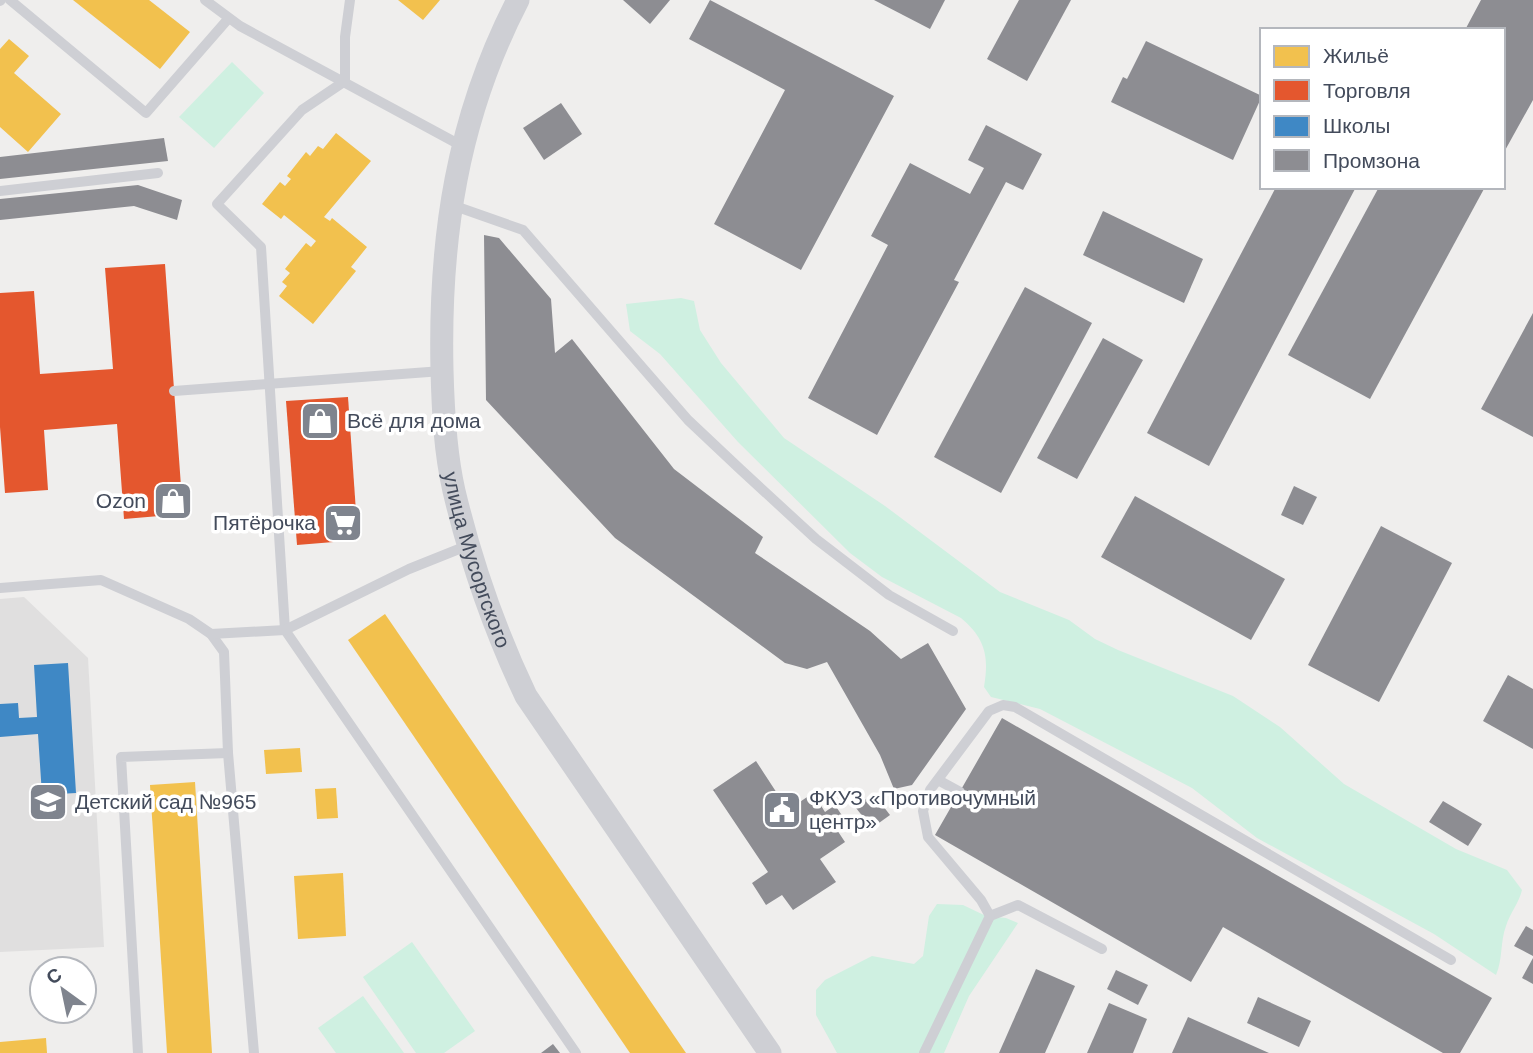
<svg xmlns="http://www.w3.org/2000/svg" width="1533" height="1053" font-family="Helvetica,sans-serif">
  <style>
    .education { fill: #e0dfdf }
    .green { fill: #cff0e1 }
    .homes { fill: #f2c14e }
    .shops { fill: #e4572e }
    .schools { fill: #3f88c5 }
    .industry { fill: #8d8d92 }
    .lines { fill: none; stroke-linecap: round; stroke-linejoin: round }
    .service { stroke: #cecfd4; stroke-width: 10 }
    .tertiary { stroke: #cecfd4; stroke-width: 23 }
    .labels { text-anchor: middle; stroke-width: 7; stroke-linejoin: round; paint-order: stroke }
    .poi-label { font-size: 21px; fill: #434b5b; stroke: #fff; text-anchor: start }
    .street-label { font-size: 21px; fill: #434b5b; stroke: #fff }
  </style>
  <rect width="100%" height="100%" fill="#efeeed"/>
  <path class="education" d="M24 597 88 658 104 947 0 952V599Z"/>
  <g class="green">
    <path d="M232 62 264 93 214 148 179 117Z"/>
    <path d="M681 298 694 301 700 330 721 363 784 438 885 506 1000 592 1069 620 1095 639 1118 650 1233 696 1280 727 1344 784 1456 849 1507 870 1522 890C1519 903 1510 913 1506 926 1500 942 1503 959 1496 975L1434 934 1257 838 1192 788 1040 709 991 697 984 687C989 657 986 639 961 618L882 577 850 553 738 442 660 354 630 331 626 304Z"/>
    <path d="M937 904 963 905 986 916 1006 918 1018 923 969 996 944 1053H837L816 1015V990L825 980 872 956 914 964 923 956 929 916Z"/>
    <path d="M412 942 475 1031 444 1053H416L363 977Z"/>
    <path d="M363 996 404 1053H336L318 1028Z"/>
  </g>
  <g class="homes">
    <path d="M73 0H149L190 32 160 69Z"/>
    <path d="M398 0H440L423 20Z"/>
    <path d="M9 39 29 56 14 73 61 114 28 152 0 127V49Z"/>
    <path d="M336 133 371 161 324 217 330 221 332 218 367 247 351 267 356 271 313 324 279 296 287 286 282 282 290 273 285 269 306 243 311 247 316 241 284 215 281 219 262 204 280 182 285 186 291 179 287 176 306 152 310 156 318 146 323 149Z"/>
    <path d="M385 614 686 1053H630L348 640Z"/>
    <path d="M300 748 302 772 266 774 264 750Z"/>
    <path d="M195 782 212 1053H167L150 785Z"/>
    <path d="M336 788 338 818 317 819 315 789Z"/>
    <path d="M343 873 346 936 298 939 294 876Z"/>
    <path d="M46 1038 47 1053H0V1042Z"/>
  </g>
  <g class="shops">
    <path d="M165 264 183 514 124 519 117 424 44 430 48 490 5 493 0 427V293L34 291 40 374 113 369 105 268Z"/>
    <path d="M348 397 358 540 297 545 286 401Z"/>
  </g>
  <path class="schools" d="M68 663 76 793 42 795 38 734 0 737V704L18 703 19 718 37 717 34 665Z"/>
  <g class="industry">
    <path d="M623 0H670L650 24Z"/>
    <path d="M710 0 894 96 801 270 714 224 785 90 689 39Z"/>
    <path d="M874 0H945L930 29Z"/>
    <path d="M1019 0H1071L1027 81 987 59Z"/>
    <path d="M1481 0H1533V100L1503 154V30H1465Z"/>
    <path d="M1146 41 1262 96 1233 160 1111 102 1123 77 1127 79Z"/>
    <path d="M561 103 582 134 544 160 523 128Z"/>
    <path d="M986 125 1042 154 1023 190 1006 182 954 280 959 282 877 435 808 398 888 245 871 236 910 163 970 194 984 168 968 160Z"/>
    <path d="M164 138 168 161 0 179V157Z"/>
    <path d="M138 185 182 200 177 220 134 206 0 220V199Z"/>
    <path d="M1276 187H1356L1209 466 1147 433Z"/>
    <path d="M1379 187H1485L1370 399 1288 355Z"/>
    <path d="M1103 211 1203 259 1184 303 1083 255Z"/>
    <path d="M484 235 499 238 551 299 555 353 572 339 674 469 763 537 755 553 870 631 901 659 928 643 966 709 912 785 894 789 880 755 827 662 807 669 785 663 615 538 486 400Z"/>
    <path d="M1025 287 1092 323 1001 493 934 457Z"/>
    <path d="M1533 313V437L1481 409Z"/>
    <path d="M1103 338 1143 360 1077 479 1037 458Z"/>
    <path d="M1294 486 1317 497 1303 525 1281 515Z"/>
    <path d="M1135 496 1285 579 1251 640 1101 557Z"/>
    <path d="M1381 526 1452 563 1379 702 1308 665Z"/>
    <path d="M1508 675 1533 689V749L1483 721Z"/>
    <path d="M1002 718 1492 998 1460 1053H1443L1223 927 1191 982 935 835Z"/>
    <path d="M756 761 788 810 813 793 825 812 835 805 843 817 833 824 845 842 820 859 836 882 793 910 782 895 766 905 752 883 768 872 713 790Z"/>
    <path d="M873 793 890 815 872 828 856 808Z"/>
    <path d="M1443 801 1482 824 1468 846 1429 822Z"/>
    <path d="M1526 926 1533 930V956L1514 946Z"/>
    <path d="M1533 958V984L1522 978Z"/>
    <path d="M1036 969 1075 986 1045 1053H999Z"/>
    <path d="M1116 970 1148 985 1138 1005 1107 989Z"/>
    <path d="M1258 997 1311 1021 1299 1047 1247 1023Z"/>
    <path d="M1109 1003 1147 1019 1133 1053H1087Z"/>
    <path d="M1188 1017 1269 1053H1172Z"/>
    <path d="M553 1044 560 1053H541Z"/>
  </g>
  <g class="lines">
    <g class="service">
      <path d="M10 0 146 113 228 19"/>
      <path d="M205 0 240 26 462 146"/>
      <path d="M350 0 345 37V81L302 110 217 204 261 247 285 630 576 1053"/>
      <path d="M0 1 1 0"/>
      <path d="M0 191 158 173"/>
      <path d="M452 205 523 230 688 420 740 469 816 539 889 595 953 631"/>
      <path d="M174 391 442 371"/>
      <path d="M0 588 101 580 189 619 211 634 224 652 228 753 254 1053"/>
      <path d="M211 634 285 630 409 569 469 545"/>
      <path d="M938 780 960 792"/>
      <path d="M990 916 1018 905 1102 949"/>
      <path d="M138 1053 121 757 228 753"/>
      <path d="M924 1053 990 916 981 900 928 837 923 811 930 790 989 711 1003 705 1015 707 1451 960"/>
    </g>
    <path class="tertiary" id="s1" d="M518 0C457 118 439 238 442 370 443 410 445 452 454 491 471 562 495 631 526 696L770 1053"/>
  </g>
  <defs>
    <g id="shop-square" transform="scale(2.0125)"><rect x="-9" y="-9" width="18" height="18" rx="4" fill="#7f848e" stroke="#fff"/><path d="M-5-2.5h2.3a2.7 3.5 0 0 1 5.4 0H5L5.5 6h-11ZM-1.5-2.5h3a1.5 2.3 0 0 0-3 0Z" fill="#fff"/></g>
    <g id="supermarket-square" transform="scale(2.0125)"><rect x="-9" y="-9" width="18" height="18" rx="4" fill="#7f848e" stroke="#fff"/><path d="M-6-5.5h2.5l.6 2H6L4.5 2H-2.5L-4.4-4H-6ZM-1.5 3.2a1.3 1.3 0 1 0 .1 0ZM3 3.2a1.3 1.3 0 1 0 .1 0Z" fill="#fff"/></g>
    <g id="school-square" transform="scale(2.0125)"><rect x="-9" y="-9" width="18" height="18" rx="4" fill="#7f848e" stroke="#fff"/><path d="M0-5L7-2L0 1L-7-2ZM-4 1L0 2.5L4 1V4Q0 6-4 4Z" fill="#fff"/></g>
    <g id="civic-square" transform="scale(2.0125)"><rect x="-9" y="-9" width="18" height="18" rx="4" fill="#7f848e" stroke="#fff"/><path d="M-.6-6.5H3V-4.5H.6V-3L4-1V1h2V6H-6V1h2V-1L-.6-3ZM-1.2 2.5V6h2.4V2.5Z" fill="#fff"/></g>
  </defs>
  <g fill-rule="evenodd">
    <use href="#shop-square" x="320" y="421"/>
    <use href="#shop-square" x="173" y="501"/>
    <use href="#supermarket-square" x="343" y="523"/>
    <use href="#school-square" x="48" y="802"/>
    <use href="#civic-square" x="782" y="810"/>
  </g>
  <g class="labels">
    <g class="poi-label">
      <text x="347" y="428">Всё для дома</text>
      <text x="146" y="508" text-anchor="end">Ozon</text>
      <text x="316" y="530" text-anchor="end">Пятёрочка</text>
      <text x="809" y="805">ФКУЗ «Противочумный<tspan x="809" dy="24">центр»</tspan></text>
      <text x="75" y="809">Детский сад №965</text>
    </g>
    <g class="street-label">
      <text dy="7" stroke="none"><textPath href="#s1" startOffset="576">улица Мусоргского</textPath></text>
    </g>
  </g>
  <rect x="1260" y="28" width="245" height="161" fill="#ffffff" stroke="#b4b7bd" stroke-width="2"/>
  <rect x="1274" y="46" width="35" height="21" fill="#f2c14e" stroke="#b4b7bd" stroke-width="2"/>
  <text x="1323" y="63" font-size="21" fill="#434b5b">Жильё</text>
  <rect x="1274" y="80" width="35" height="21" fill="#e4572e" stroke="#b4b7bd" stroke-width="2"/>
  <text x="1323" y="98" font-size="21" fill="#434b5b">Торговля</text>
  <rect x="1274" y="116" width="35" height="21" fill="#3f88c5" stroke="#b4b7bd" stroke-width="2"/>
  <text x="1323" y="133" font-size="21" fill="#434b5b">Школы</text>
  <rect x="1274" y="150" width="35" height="21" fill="#8d8d92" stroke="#b4b7bd" stroke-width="2"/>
  <text x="1323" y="168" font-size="21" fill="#434b5b">Промзона</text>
  <g transform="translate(63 990) rotate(327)"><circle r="33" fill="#ffffff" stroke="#b4b7bd" stroke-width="2"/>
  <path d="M0-5L12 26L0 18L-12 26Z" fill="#7f848e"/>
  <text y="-10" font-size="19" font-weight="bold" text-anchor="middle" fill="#434b5b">С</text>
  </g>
</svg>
